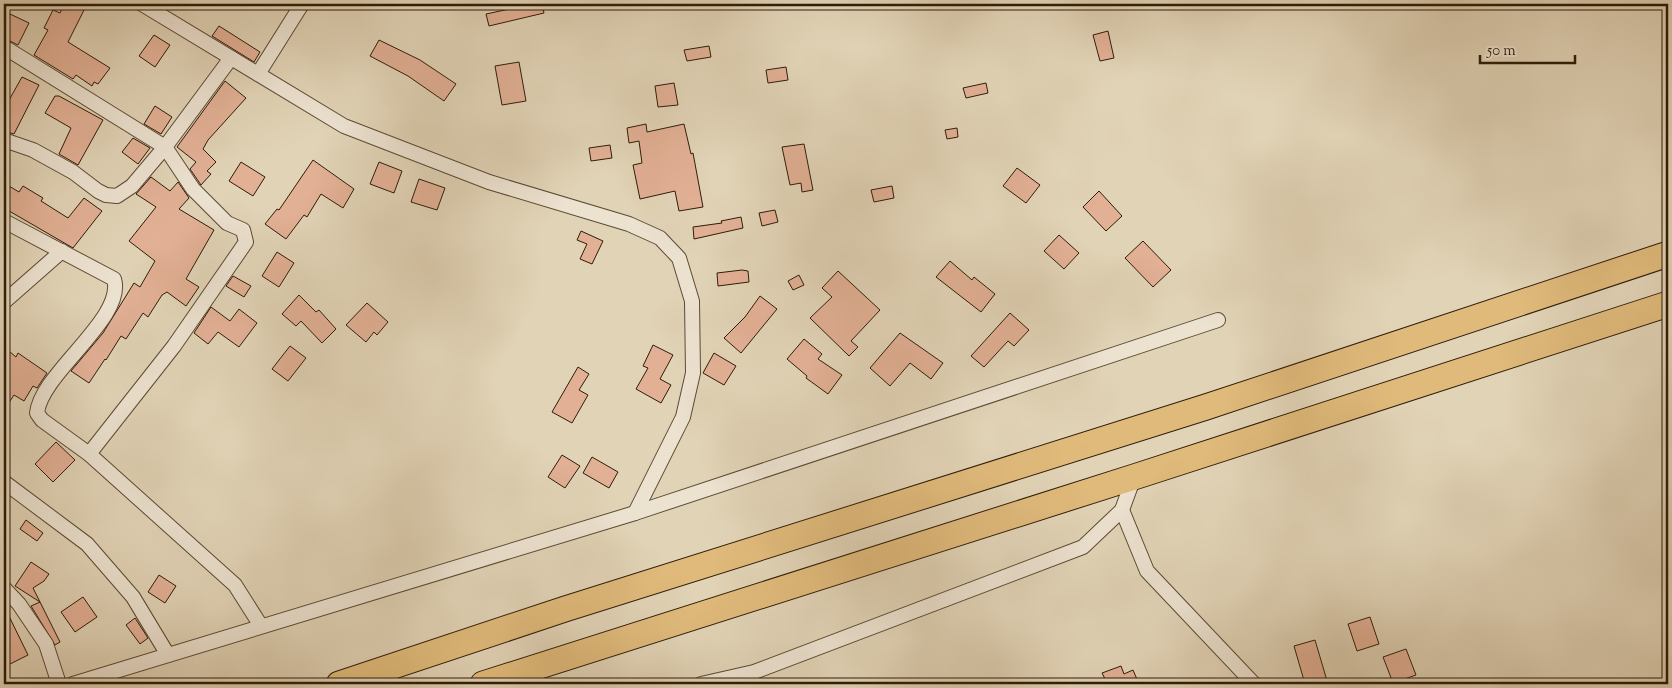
<svg xmlns="http://www.w3.org/2000/svg" width="1672" height="688" font-family="'Sorts Mill Goudy',serif">
  <style>
    .building { fill: #e2b095; stroke: #2f1c08 }
    .lines { fill: none; stroke-linecap: round; stroke-linejoin: round }
    .minor-casing { stroke: #5c4a34; stroke-width: 16 }
    .motorway-casing { stroke: #2f1c08; stroke-width: 27 }
    .minor { stroke: #ece2d0; stroke-width: 14 }
    .motorway { stroke: #e0ba7b; stroke-width: 25 }
  </style>
  <rect width="100%" height="100%" fill="#e1d3b6"/>
  <filter id="stains"><feTurbulence type="fractalNoise" baseFrequency=".004" numOctaves="4"/><feColorMatrix values="0 0 0 0 .2 0 0 0 0 .09 0 0 0 0 .02 0 0 0 .5 -.17"/></filter>
  <radialGradient id="worn" r=".72"><stop offset=".6" stop-color="#630" stop-opacity="0"/><stop offset="1" stop-color="#630" stop-opacity=".3"/></radialGradient>
  <g class="building">
    <path d="M64 4H87L68 42 110 68 98 84 94 82 92 86 76 75 73 79 34 55 48 30 44 28 53 10 60 13Z"/>
    <path d="M518 4H542L544 13 489 26 486 14 519 7Z"/>
    <path d="M10 14 29 23 18 45 4 38V28Z"/>
    <path d="M219 26 260 52 254 62 212 36Z"/>
    <path d="M1108 31 1114 58 1100 61 1093 35Z"/>
    <path d="M154 35 170 45 155 67 139 56Z"/>
    <path d="M379 40 420 60 456 84 444 101 408 76 370 56Z"/>
    <path d="M709 46 711 57 687 61 684 50Z"/>
    <path d="M519 62 526 101 502 105 495 66Z"/>
    <path d="M786 67 788 80 768 83 766 70Z"/>
    <path d="M22 77 39 85 14 134 4 131V109Z"/>
    <path d="M225 81 246 98 208 140 203 149 216 162 207 171 211 174 201 185 190 169 196 162 177 147Z"/>
    <path d="M674 83 678 105 658 107 655 86Z"/>
    <path d="M986 83 988 93 966 98 963 88Z"/>
    <path d="M55 96H59L103 120 78 165 59 154 71 128 45 113Z"/>
    <path d="M155 106 172 117 161 134 144 124Z"/>
    <path d="M646 124 647 132 684 124 691 154 693 153 703 207 679 211 675 191 640 199 633 165 642 163 639 141 629 143 627 128Z"/>
    <path d="M957 128 958 137 947 139 945 130Z"/>
    <path d="M133 138 150 148 138 164 122 152Z"/>
    <path d="M804 144 813 190 802 192 801 183 790 185 782 147Z"/>
    <path d="M610 145 612 158 591 161 589 148Z"/>
    <path d="M313 160 354 189 343 208 321 194 307 217 304 215 286 239 265 224 277 209 279 210Z"/>
    <path d="M241 162 265 177 253 196 229 181Z"/>
    <path d="M379 162 402 171 394 193 370 184Z"/>
    <path d="M1017 168 1040 185 1026 203 1003 186Z"/>
    <path d="M151 177 170 191 178 182 189 198 179 209 214 230 186 279 199 287 186 306 167 292 162 295 148 317 143 313 126 339 121 336 106 360 105 359 89 383 71 371 103 333 134 283 140 287 155 261 129 241 156 207 136 194Z"/>
    <path d="M419 179 445 188 437 210 411 202Z"/>
    <path d="M4 183 19 192 23 186 43 198 41 201 68 218 84 198 102 211 73 248 4 208Z"/>
    <path d="M892 186 894 198 874 202 871 190Z"/>
    <path d="M1099 191 1122 216 1106 231 1083 207Z"/>
    <path d="M775 210 778 222 762 226 759 213Z"/>
    <path d="M741 217 743 228 694 239 693 227 722 223 721 221Z"/>
    <path d="M581 231 603 241 592 264 580 259 587 244 577 240Z"/>
    <path d="M1059 235 1079 253 1064 269 1044 251Z"/>
    <path d="M1143 241 1171 270 1153 287 1125 258Z"/>
    <path d="M277 252 294 263 279 287 262 276Z"/>
    <path d="M950 261 972 280 974 277 995 294 981 312 936 277Z"/>
    <path d="M742 270 748 271 749 282 718 286 717 273Z"/>
    <path d="M838 271 880 310 851 341 858 347 849 356 810 318 832 297 822 288Z"/>
    <path d="M799 275 804 285 793 290 788 281Z"/>
    <path d="M233 276 251 286 244 297 226 286Z"/>
    <path d="M299 295 316 312 319 310 336 329 322 343 301 321 296 326 282 314Z"/>
    <path d="M760 296 777 309 741 353 724 338 745 317Z"/>
    <path d="M367 303 388 322 377 335 374 332 366 342 346 325Z"/>
    <path d="M211 307 230 321 239 309 257 323 239 347 218 332 208 344 194 333Z"/>
    <path d="M1010 313 1029 330 1014 346 1008 341 984 367 971 356Z"/>
    <path d="M900 333 943 363 931 379 910 363 890 386 870 368Z"/>
    <path d="M804 339 822 354 818 359 842 375 828 394 806 378 807 376 787 359Z"/>
    <path d="M653 345 673 355 660 379 671 385 661 403 636 389 648 368 643 366Z"/>
    <path d="M290 346 306 358 288 381 272 369Z"/>
    <path d="M4 347 16 357 18 353 47 373 37 388 33 386 24 401 14 395 4 410Z"/>
    <path d="M714 353 736 366 724 385 703 373Z"/>
    <path d="M578 367 589 374 579 390 588 395 572 423 552 412Z"/>
    <path d="M56 442 75 460 53 482 35 464Z"/>
    <path d="M562 455 580 466 565 488 548 477Z"/>
    <path d="M592 457 618 472 609 488 583 473Z"/>
    <path d="M26 520 43 533 37 541 20 529Z"/>
    <path d="M31 562 49 574 44 581 33 588 60 642 55 645 31 606 40 602 15 586Z"/>
    <path d="M159 575 176 586 165 603 148 592Z"/>
    <path d="M83 597 97 617 75 632 61 612Z"/>
    <path d="M4 606 28 655 4 667Z"/>
    <path d="M1370 617 1379 644 1357 651 1348 624Z"/>
    <path d="M135 618 148 638 140 644 126 625Z"/>
    <path d="M1315 640 1328 684H1305L1294 646Z"/>
    <path d="M1406 649 1416 675 1393 683 1383 657Z"/>
    <path d="M1121 666 1124 674 1133 670 1139 684H1100L1106 681 1102 673Z"/>
  </g>
  <g class="lines">
    <g class="minor-casing">
      <g id="minor">
        <path d="M142 4 344 126 489 182 629 224 660 238 679 258 692 301 693 373 683 417 635 513"/>
        <path d="M4 47 165 147 193 189 227 223 243 230 246 242 174 346 89 454"/>
        <path d="M258 74 302 4"/>
        <path d="M4 140 33 150 73 172 98 191 106 195 117 196 132 186 165 147 231 58"/>
        <path d="M4 221 114 279C126 318 41 373 37 413L42 420 89 454 235 585 261 626"/>
        <path d="M4 302 62 251"/>
        <path d="M4 482 87 544 133 597 168 655"/>
        <path d="M1122 510 1147 571 1254 684"/>
        <path d="M4 588 19 604 46 644 59 684"/>
        <path d="M73 684 635 513 1218 320"/>
        <path d="M701 684 754 672 1083 547 1122 510 1134 477"/>
      </g>
    </g>
    <g class="motorway-casing">
      <g id="motorway">
        <path d="M339 684 565 609 1206 407 1668 254"/>
        <path d="M483 684 1134 477 1668 304"/>
      </g>
    </g>
    <use href="#minor" class="minor"/>
    <use href="#motorway" class="motorway"/>
  </g>
  <rect width="1672" height="688" fill="none" stroke="#e1d3b6" stroke-width="20"/>
  <rect x="5" y="5" width="1662" height="678" fill="none" stroke="#2f1c08" stroke-width="2.5"/>
  <rect x="10" y="10" width="1652" height="668" fill="none" stroke="#2f1c08"/>
  <path d="M1480 55v8h95v-8" fill="none" stroke="#2f1c08" stroke-width="2.5"/>
  <text x="1487" y="55" font-size="15" fill="#2f1c08" stroke="#ece2d0" stroke-width="4" paint-order="stroke">50 m</text>
  <rect width="100%" height="100%" filter="url(#stains)"/>
  <rect width="100%" height="100%" fill="url(#worn)"/>
</svg>
